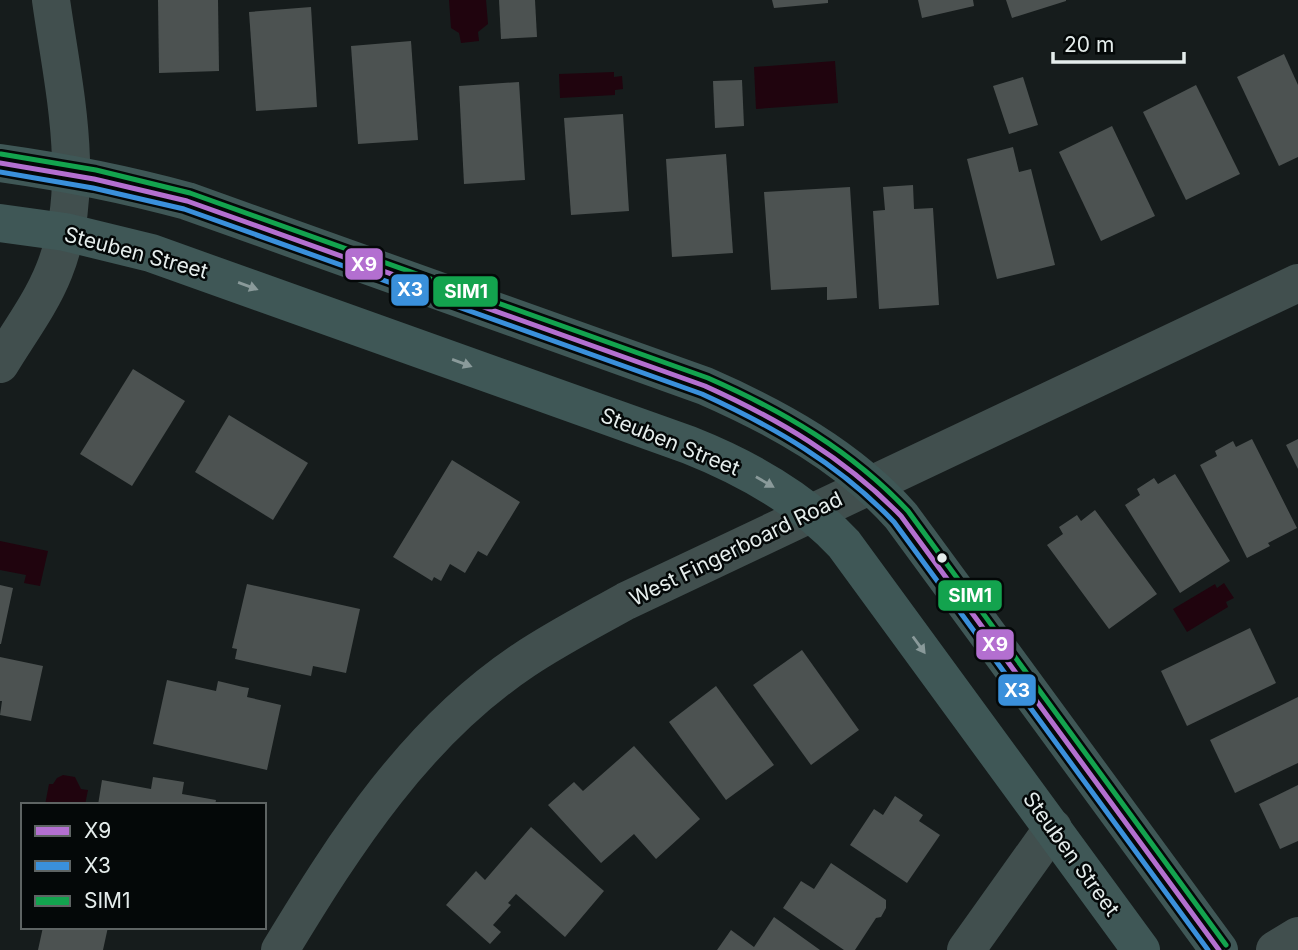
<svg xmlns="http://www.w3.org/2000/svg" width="1298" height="950" font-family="Inter,sans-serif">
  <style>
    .water { fill: #20040e }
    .building { fill: #4c5251 }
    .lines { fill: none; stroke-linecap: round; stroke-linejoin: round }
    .minor { stroke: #414f4e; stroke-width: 38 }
    .major { stroke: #3f5756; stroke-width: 38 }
    .bus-1-casing { stroke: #040808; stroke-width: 10 }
    .bus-2-casing { stroke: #040808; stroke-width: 10 }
    .bus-3-casing { stroke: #040808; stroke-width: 10 }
    .bus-1 { stroke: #b36fd0; stroke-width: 5 }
    .bus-2 { stroke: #3a90db; stroke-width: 5 }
    .bus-3 { stroke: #13a34e; stroke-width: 5 }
    .oneway { fill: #8a9a9a }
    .bus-dot { fill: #e5edec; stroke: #040808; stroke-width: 2.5 }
    .labels { text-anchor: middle; stroke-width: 5; stroke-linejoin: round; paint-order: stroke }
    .street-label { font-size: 21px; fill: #e5edec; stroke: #040808 }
    .line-badge { stroke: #040808; stroke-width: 2.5 }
    .badge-label { font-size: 19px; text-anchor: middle; font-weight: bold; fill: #fff }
  </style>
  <rect width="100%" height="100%" fill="#161c1c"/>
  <g class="water">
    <path d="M449 0H486L488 24 478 32 479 41 461 43 459 33 451 28Z"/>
    <path d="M835 61 838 103 756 109 754 67Z"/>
    <path d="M614 72V77L622 76 623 89 615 90V95L560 98 559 74Z"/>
    <path d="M0 541 48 551 40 586 24 583 26 575 0 570Z"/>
    <path d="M1224 583 1234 598 1226 602 1228 607 1187 632 1173 609 1215 584 1217 588Z"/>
    <path d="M63 775 75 777 81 789 88 790 85 805H45L49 784H53L57 778Z"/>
  </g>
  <g class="building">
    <path d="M158 0H218L219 71 159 73Z"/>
    <path d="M499 0H535L537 37 501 39Z"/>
    <path d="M772 0H828V3L774 8Z"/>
    <path d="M918 0H973L974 6 922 18Z"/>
    <path d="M1006 0H1066V1L1012 18Z"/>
    <path d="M311 7 317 107 256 111 249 12Z"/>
    <path d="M411 41 418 140 358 144 351 46Z"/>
    <path d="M1284 54 1298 85V157L1279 166 1237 77Z"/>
    <path d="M1023 77 1038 125 1009 134 993 86Z"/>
    <path d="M742 80 744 126 715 128 713 81Z"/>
    <path d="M519 82 525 180 464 184 459 86Z"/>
    <path d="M1196 85 1240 174 1186 200 1143 112Z"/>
    <path d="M623 114 629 211 571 215 564 118Z"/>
    <path d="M1112 126 1155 216 1101 241 1059 152Z"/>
    <path d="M1013 147 1019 172 1031 169 1055 265 997 279 967 159Z"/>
    <path d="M726 154 733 253 672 257 666 159Z"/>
    <path d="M913 185 914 209 933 208 939 305 879 309 873 211 885 210 883 187Z"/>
    <path d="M850 187 857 298 827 300V287L771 290 764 192Z"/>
    <path d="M133 369 185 401 132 486 80 454Z"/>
    <path d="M229 415 308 463 273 520 195 472Z"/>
    <path d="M1252 439 1297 528 1268 543 1270 546 1247 558 1200 465 1217 456 1215 451 1233 441 1236 447Z"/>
    <path d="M1298 439V469L1286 445Z"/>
    <path d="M452 460 520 502 487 556 478 551 465 573 450 564 441 581 434 577 432 581 393 557Z"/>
    <path d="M1175 474 1230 561 1180 593 1125 505 1140 495 1137 489 1154 478 1158 484Z"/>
    <path d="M1095 510 1157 594 1109 629 1047 545 1063 534 1059 527 1077 515 1081 521Z"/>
    <path d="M247 584 360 609 346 673 313 666 311 676 235 659 237 649 232 648Z"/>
    <path d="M0 585 13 588 1 644H0Z"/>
    <path d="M1250 628 1276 683 1187 726 1161 671Z"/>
    <path d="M802 650 859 730 811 765 753 685Z"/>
    <path d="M0 657 43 666 31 721 0 715 2 701H0Z"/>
    <path d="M167 680 216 691 218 681 243 687 249 688 247 697 281 705 267 770 153 744Z"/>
    <path d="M716 686 774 765 726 800 669 722Z"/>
    <path d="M1298 697V763L1235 793 1210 740Z"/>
    <path d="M634 746 700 819 656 859 634 834 601 863 548 805 574 782 583 791Z"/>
    <path d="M153 777 184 782 182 794 216 800 215 805H98L102 780 151 789Z"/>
    <path d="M1298 785V841L1280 849 1259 804Z"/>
    <path d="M895 796 923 815 919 821 940 835 907 883 850 845 874 809 883 815Z"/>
    <path d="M531 827 604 891 565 937 516 894 508 903 511 905 493 925 501 932 490 944 446 905 476 871 485 880Z"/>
    <path d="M831 863 886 900V908L881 917 876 918 855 950H844L783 908 801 881 814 889Z"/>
    <path d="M774 917 820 950H717L731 930 754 947Z"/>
    <path d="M43 927H108L103 950H38Z"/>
  </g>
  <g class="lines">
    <g class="minor">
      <path d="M0 364C18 334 41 304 54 271 88 187 63 86 51 0"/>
      <path d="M280 950C346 841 416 732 524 660 557 638 592 620 626 601L1298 283"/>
      <path d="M966 950 1053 828"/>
      <path d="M1275 950 1298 936"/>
    </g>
    <g class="major">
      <path d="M0 163C64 172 125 184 187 201L705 386C776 417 849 457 901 516L1219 950"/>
      <path d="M0 223 65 232 151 253 689 445C747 468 801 498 844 544L1141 950"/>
    </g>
    <g class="bus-1-casing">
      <path id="bus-1" d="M0 163 94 179 187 201 705 386C778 419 845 458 901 516L1219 950"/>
    </g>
    <g class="bus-2-casing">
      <path id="bus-2" d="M0 172 93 188 184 209 702 394C774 427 839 464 894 522L1208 950"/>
    </g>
    <g class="bus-3-casing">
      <path id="bus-3" d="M1 154 96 170 190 193 708 378C783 411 852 451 908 511L1226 945"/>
    </g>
    <use href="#bus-1" class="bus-1"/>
    <use href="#bus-2" class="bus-2"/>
    <use href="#bus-3" class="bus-3"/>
  </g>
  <defs><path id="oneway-solid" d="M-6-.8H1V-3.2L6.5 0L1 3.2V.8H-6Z" transform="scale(1.75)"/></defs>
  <g class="oneway">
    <use href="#oneway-solid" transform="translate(248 286) rotate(20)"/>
    <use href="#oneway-solid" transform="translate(462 363) rotate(20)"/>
    <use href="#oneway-solid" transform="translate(765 482) rotate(30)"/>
    <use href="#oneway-solid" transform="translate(919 645) rotate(54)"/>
  </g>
  <circle class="bus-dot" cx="942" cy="558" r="6"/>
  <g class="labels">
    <g class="street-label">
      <text transform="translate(136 253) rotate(15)" y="7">Steuben Street</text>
      <text transform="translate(670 442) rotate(22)" y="7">Steuben Street</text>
      <text transform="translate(736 549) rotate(-26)" y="7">West Fingerboard Road</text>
      <text transform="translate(1071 854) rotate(54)" y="7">Steuben Street</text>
    </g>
  </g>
  <g class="line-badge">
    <rect x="344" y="247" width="40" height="34" rx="7" fill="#b36fd0"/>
    <rect x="390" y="273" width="40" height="34" rx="7" fill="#3a90db"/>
    <rect x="432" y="275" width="67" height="33" rx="7" fill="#13a34e"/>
    <rect x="937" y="579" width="66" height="33" rx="7" fill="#13a34e"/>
    <rect x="975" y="628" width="40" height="33" rx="7" fill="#b36fd0"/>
    <rect x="997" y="673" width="40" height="34" rx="7" fill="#3a90db"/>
  </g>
  <g class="badge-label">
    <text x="364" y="271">X9</text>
    <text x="410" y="296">X3</text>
    <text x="466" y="298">SIM1</text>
    <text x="970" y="602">SIM1</text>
    <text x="995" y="651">X9</text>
    <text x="1017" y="697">X3</text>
  </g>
  <rect x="21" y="803" width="245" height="126" fill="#040808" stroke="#5e6463" stroke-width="2"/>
  <rect x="35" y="826" width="35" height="10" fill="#b36fd0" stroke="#5e6463" stroke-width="2"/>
  <text x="84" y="838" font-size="21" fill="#e5edec">X9</text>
  <rect x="35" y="861" width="35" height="10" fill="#3a90db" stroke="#5e6463" stroke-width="2"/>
  <text x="84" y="873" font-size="21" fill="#e5edec">X3</text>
  <rect x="35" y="896" width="35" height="10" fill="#13a34e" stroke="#5e6463" stroke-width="2"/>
  <text x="84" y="908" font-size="21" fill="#e5edec">SIM1</text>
  <path d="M1053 52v10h131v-10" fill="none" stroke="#e5edec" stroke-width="3.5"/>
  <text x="1064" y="52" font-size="21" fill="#e5edec" stroke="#040808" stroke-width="5" paint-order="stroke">20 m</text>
</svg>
